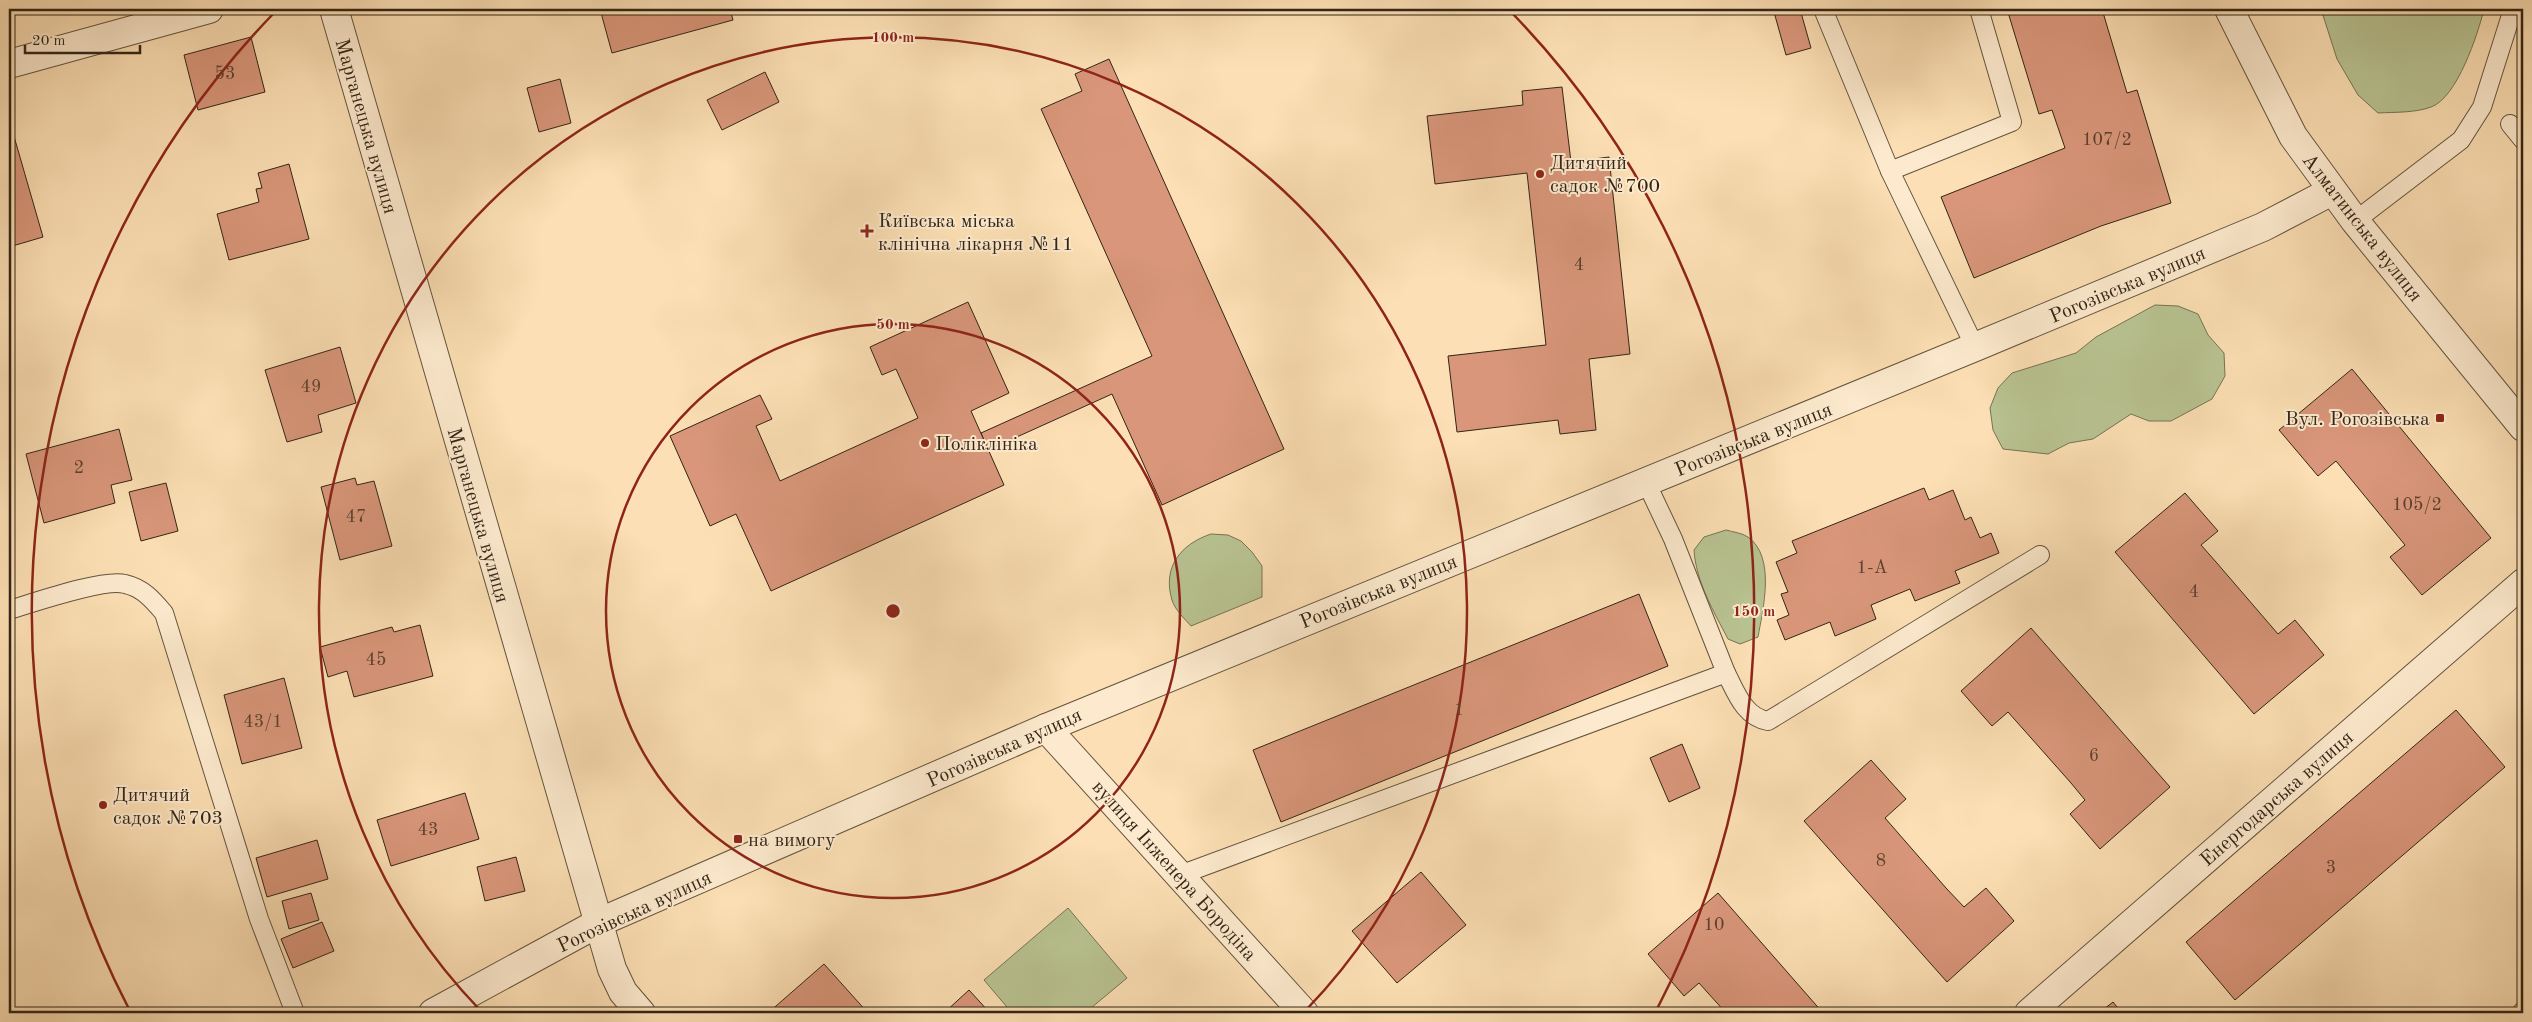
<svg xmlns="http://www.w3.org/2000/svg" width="2532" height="1022" font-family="'Old Standard TT',serif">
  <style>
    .green { fill: #b9c392; stroke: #767454 }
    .building { fill: #d9967a; stroke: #322517 }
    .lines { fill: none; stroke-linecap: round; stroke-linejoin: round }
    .service-casing { stroke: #64543e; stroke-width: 20 }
    .minor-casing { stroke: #64543e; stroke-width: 30 }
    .tertiary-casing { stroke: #64543e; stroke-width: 30 }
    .service { stroke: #fdeace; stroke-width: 18 }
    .minor { stroke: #fdeace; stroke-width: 28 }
    .tertiary { stroke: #fdeace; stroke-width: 28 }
    .ring { fill: none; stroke: #8f2418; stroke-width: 2.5 }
    .poi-dot { fill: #8f2418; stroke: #fdeace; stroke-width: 2 }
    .labels { text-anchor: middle; stroke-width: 4; stroke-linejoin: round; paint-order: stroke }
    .number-label { font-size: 18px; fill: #5c4130 }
    .street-label { font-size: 20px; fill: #322517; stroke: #fdeace }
    .poi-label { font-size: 20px; fill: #322517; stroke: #fdeace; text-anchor: start }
    .centre { fill: #8f2418; stroke: #fdeace; stroke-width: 2.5 }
    .ring-label { font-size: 15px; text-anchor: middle; font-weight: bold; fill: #8f2418; stroke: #fdeace; stroke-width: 4; stroke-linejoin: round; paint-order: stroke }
  </style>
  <rect width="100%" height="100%" fill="#fcdfb4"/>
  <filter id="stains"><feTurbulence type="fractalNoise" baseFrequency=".004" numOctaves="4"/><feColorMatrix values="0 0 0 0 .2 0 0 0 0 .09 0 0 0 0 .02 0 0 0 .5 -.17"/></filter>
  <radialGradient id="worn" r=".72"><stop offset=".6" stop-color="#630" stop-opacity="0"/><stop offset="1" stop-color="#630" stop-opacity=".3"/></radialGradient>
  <g class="green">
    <path d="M2321 9H2484C2478 34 2457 98 2431 107 2415 113 2395 112 2378 113L2358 95 2337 59Z"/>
    <path d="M2155 305 2178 306 2198 314 2208 335 2224 353 2225 376 2212 399 2171 421H2149L2131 414 2093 439 2069 443 2048 454 2003 449 1993 430 1990 408 1998 388 2012 373 2076 353 2096 337Z"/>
    <path d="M1726 530C1733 532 1742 533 1748 537 1776 557 1763 609 1758 637L1740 644 1728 639C1714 612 1696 582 1694 550L1704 537Z"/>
    <path d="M1211 534 1228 535 1241 541 1252 552 1262 566V597L1191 626C1184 618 1175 610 1172 600 1162 567 1181 544 1211 534Z"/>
    <path d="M1068 908 1127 978 1085 1013H1012L984 980Z"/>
  </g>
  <g class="building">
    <path d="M600 9H730L733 20 612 53Z"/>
    <path d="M1785 9H1800L1811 48 1786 55 1774 12Z"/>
    <path d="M2007 9H2102L2127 93 2137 90 2171 203 2101 226 1974 278 1941 197 2065 148 2052 110 2039 114Z"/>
    <path d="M251 37 265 92 198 110 184 55Z"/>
    <path d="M1109 59 1284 449 1162 505 1112 394 988 450 981 433 1152 356 1041 109 1082 91 1075 74Z"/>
    <path d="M765 72 779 102 722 130 707 100Z"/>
    <path d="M560 79 571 123 539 132 527 88Z"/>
    <path d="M1562 87 1571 162 1609 157 1630 354 1589 359 1596 430 1560 434 1558 420 1457 432 1448 356 1546 345 1527 173 1435 184 1427 116 1523 105 1522 91Z"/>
    <path d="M9 119 43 237 9 247Z"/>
    <path d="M289 164 309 239 229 260 217 214 259 202 256 189 262 188 258 173Z"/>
    <path d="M968 302 1009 393 971 411 1004 485 771 591 736 514 710 526 670 436 760 395 772 419 756 426 780 481 918 418 896 369 882 375 870 347Z"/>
    <path d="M340 347 356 403 318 415 322 432 287 442 265 370Z"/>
    <path d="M2352 369 2491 538 2422 595 2390 557 2405 545 2336 461 2318 476 2279 430Z"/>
    <path d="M119 429 132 480 111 485 115 503 44 523 26 454Z"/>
    <path d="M355 478 357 485 374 481 392 546 340 560 321 487Z"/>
    <path d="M166 483 178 531 141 541 129 492Z"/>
    <path d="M1924 488 1929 500 1953 490 1965 520 1971 517 1980 538 1991 533 1999 553 1955 571 1960 583 1915 601 1910 589 1871 605 1876 619 1835 636 1830 622 1785 640 1777 620 1789 615 1781 594 1788 592 1776 562 1797 553 1792 541Z"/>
    <path d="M2185 493 2218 531 2201 545 2216 562 2278 634 2295 620 2324 655 2254 714 2115 552Z"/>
    <path d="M1639 594 1668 666 1281 822 1253 750Z"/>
    <path d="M420 625 433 676 354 697 347 671 328 677 320 647 392 627 394 632Z"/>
    <path d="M2031 628 2170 787 2100 849 2070 814 2085 800 2071 783 2008 712 1992 726 1961 691Z"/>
    <path d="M284 678 302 748 242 764 224 695Z"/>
    <path d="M2456 710 2505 767 2235 1000 2186 942Z"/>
    <path d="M1682 744 1700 788 1669 802 1650 758Z"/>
    <path d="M1871 760 1906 799 1885 818 1946 888 1964 907 1986 888 2014 921 1947 982 1804 821Z"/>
    <path d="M465 793 479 839 391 866 377 820Z"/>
    <path d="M317 840 328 879 267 897 256 858Z"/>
    <path d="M516 857 525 891 485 901 477 867Z"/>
    <path d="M1421 872 1466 925 1397 983 1352 931Z"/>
    <path d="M311 893 319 920 289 929 282 901Z"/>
    <path d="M1718 893 1823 1013H1726L1699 983 1684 996 1648 954Z"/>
    <path d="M322 922 334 951 293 968 281 939Z"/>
    <path d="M824 964 868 1013H768Z"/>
    <path d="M969 990 990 1013H946L945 1012Z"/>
    <path d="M2113 1002 2122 1013H2099Z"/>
  </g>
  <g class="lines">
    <g class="service-casing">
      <g id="service">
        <path d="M1823 9 1890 171 1975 347"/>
        <path d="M2510 124 2523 140"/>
        <path d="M1890 171 2012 122 1979 9"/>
        <path d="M2355 221 2461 140 2482 107 2513 9"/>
        <path d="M1646 482 1673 539 1726 673"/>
        <path d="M9 610C33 603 104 578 125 584 143 588 153 600 164 613L259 919 295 1013"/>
        <path d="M1180 875 1726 673C1736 692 1744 717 1768 721L2040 555"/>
        <path d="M2521 1013 2523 1011"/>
      </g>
    </g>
    <g class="minor-casing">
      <g id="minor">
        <path d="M334 9 612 969 623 992 641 1013"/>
        <path d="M9 64 209 9"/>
        <path d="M1046 728 1304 1013"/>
        <path d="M433 1013 600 922 1046 728 1975 347 2263 227 2332 191"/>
        <path d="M2029 1013 2523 583"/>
      </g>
    </g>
    <g class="tertiary-casing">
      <path id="tertiary" d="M2229 9 2293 136 2355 221 2523 427"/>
    </g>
    <use href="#service" class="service"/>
    <use href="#minor" class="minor"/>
    <use href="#tertiary" class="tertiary"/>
  </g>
  <g class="ring">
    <circle cx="893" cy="611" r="287"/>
    <path d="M480 1010A574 574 0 1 1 1306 1010"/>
    <path d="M129 1009A861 861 0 0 1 274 13M1512 13A861 861 0 0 1 1657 1009"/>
  </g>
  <g class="poi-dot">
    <circle cx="1540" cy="174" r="5"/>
    <path d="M864.5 223.5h5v5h5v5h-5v5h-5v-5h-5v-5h5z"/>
    <rect x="2435" y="413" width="10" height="10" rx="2.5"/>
    <circle cx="925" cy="443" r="5"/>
    <circle cx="103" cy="805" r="5"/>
    <rect x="733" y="834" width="10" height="10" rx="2.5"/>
  </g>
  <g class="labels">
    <g class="number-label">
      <text x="225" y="79">53</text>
      <text x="2107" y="145">107/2</text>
      <text x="1579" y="270">4</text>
      <text x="311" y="392">49</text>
      <text x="79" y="473">2</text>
      <text x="2417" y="510">105/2</text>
      <text x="356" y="522">47</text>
      <text x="1872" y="573">1-А</text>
      <text x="2194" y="597">4</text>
      <text x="376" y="665">45</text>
      <text x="1459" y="715">1</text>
      <text x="263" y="727">43/1</text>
      <text x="2094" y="761">6</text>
      <text x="428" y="835">43</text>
      <text x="1881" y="866">8</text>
      <text x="2331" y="873">3</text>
      <text x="1714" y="930">10</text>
    </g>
    <g class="street-label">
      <text transform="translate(367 126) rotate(74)" y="7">Марганецька вулиця</text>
      <text transform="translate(2363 227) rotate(52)" y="7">Алматинська вулиця</text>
      <text transform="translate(2127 284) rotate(-23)" y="7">Рогозівська вулиця</text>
      <text transform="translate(1753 439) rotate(-22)" y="7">Рогозівська вулиця</text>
      <text transform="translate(479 515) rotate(74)" y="7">Марганецька вулиця</text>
      <text transform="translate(1378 591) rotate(-22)" y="7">Рогозівська вулиця</text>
      <text transform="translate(1004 747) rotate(-24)" y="7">Рогозівська вулиця</text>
      <text transform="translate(2276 798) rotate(-41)" y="7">Енергодарська вулиця</text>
      <text transform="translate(1175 870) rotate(48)" y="7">вулиця Інженера Бородіна</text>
      <text transform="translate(634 911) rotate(-25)" y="7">Рогозівська вулиця</text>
    </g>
    <g class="poi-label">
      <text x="1550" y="169">Дитячий<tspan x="1550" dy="23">садок №700</tspan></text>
      <text x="878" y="227">Київська міська<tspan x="878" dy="23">клінічна лікарня №11</tspan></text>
      <text x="2430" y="425" text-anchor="end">Вул. Рогозівська</text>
      <text x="935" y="450">Поліклініка</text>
      <text x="113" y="801">Дитячий<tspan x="113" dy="23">садок №703</tspan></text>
      <text x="748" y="846">на вимогу</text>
    </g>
  </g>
  <circle cx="893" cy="611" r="8" class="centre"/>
  <g class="ring-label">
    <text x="893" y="42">100 m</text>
    <text x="893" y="329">50 m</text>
    <text x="1754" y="616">150 m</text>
  </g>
  <rect width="2532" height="1022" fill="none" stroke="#fcdfb4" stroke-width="30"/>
  <rect x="10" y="10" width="2512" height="1002" fill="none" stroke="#322517" stroke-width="2.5"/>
  <rect x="15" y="15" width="2502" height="992" fill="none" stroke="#322517"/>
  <path d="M25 45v8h115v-8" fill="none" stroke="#322517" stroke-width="2.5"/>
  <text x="32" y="45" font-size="15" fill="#322517" stroke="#fdeace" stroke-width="4" paint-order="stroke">20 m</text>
  <rect width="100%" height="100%" filter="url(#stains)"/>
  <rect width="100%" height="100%" fill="url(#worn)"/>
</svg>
